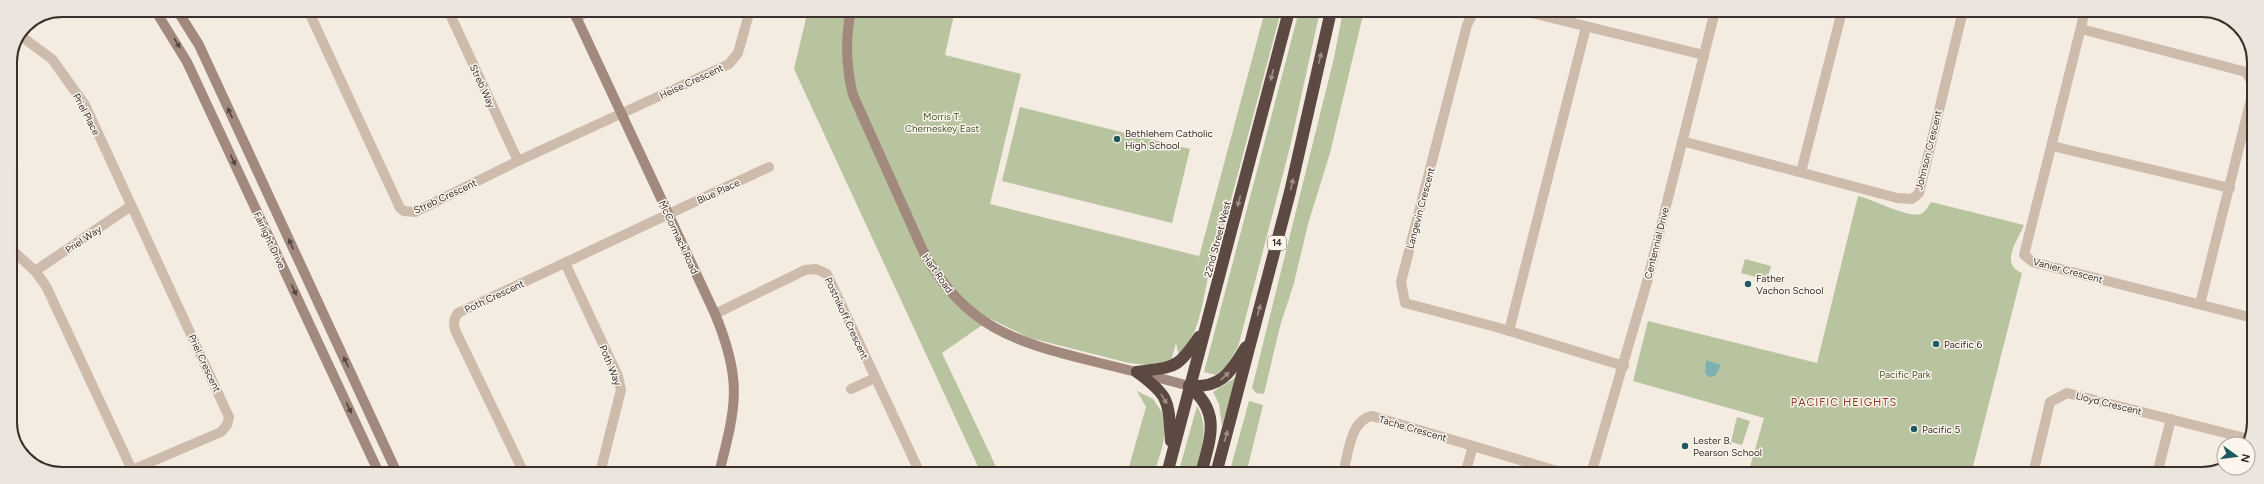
<svg xmlns="http://www.w3.org/2000/svg" width="2264" height="484" font-family="Figtree,sans-serif">
  <style>
    .green { fill: #b8c4a0 }
    .water { fill: #7fb0b2 }
    .lines { fill: none; stroke-linecap: round; stroke-linejoin: round }
    .street { stroke: #cdbbac; stroke-width: 10 }
    .secondary { stroke: #a18a7d; stroke-width: 10 }
    .highway { stroke: #5c4a42; stroke-width: 12 }
    .oneway { fill: #544640 }
    .oneway2 { fill: #9c8e87 }
    .poi-dot { fill: #1f5a5e; stroke: #fbf5ee; stroke-width: 1.5 }
    .labels { text-anchor: middle; stroke-width: 3; stroke-linejoin: round; paint-order: stroke }
    .shield { fill: #fbf5ee; stroke: #756b66; stroke-width: 1 }
    .shield-label { font-size: 9px; font-weight: bold; fill: #3b302b }
    .street-label { font-size: 10px; fill: #3b302b; stroke: #fbf5ee }
    .park-label { font-size: 10px; fill: #4a5a2e; stroke: #fbf5ee }
    .poi-label { font-size: 10px; fill: #3b302b; stroke: #fbf5ee; text-anchor: start }
    .neighbourhood-label { font-size: 11px; letter-spacing: 1px; fill: #8c3b22; stroke: #fbf5ee }
    .rim { fill: none; stroke: #3b302b; stroke-width: 2 }
  </style>
  <rect width="100%" height="100%" fill="#f4ebe1"/>
  <g class="green">
    <path d="M808 10H955L945 55 1021 74 990 204 1199 256 1196 268 1265 11H1281L1219 245C1215 255 1210 266 1208 277 1202 306 1199 334 1179 356L1176 343 1171 361 1147 365 1129 363 1030 338 991 319 942 353 999 473H981L794 69Z"/>
    <path d="M1299 11H1320L1290 147 1238 347 1220 376 1204 372Z"/>
    <path d="M1343 11H1364L1330 153 1308 224 1294 283 1280 326 1264 394 1256 393 1252 388 1334 58Z"/>
    <path d="M1020 107 1190 149 1172 223 1002 181Z"/>
    <path d="M1858 196C1872 199 1910 219 1921 214 1926 211 1928 207 1931 202L2024 225C2018 240 1999 264 2022 273L1971 474H1748L1764 418 1633 381 1648 321 1817 363Z"/>
    <path d="M1745 259 1771 266 1767 280 1741 273Z"/>
    <path d="M1236 377 1222 426 1219 404 1213 392Z"/>
    <path d="M1137 391 1153 399 1167 420 1162 448 1154 474H1127L1146 407Z"/>
    <path d="M1249 401 1263 405 1247 470 1246 474H1229Z"/>
    <path d="M1197 406C1210 428 1201 450 1195 474H1178Z"/>
    <path d="M1737 417 1750 421 1742 445 1731 442Z"/>
  </g>
  <path class="water" d="M1706 360 1721 365 1715 376 1710 377 1705 374Z"/>
  <g class="lines">
    <g class="street">
      <path d="M308 10 400 208 404 211 415 212 518 161 729 64 738 53 750 10"/>
      <path d="M448 10 518 161"/>
      <path d="M1474 11 1467 25 1401 282 1405 303 1496 327 1624 366"/>
      <path d="M1524 11 1704 55"/>
      <path d="M2085 11 2024 255 2033 262 2253 318"/>
      <path d="M576 18 590 10"/>
      <path d="M2081 29 2246 72 2254 87"/>
      <path d="M22 37 52 59 85 105 229 417 227 425 221 432 132 470"/>
      <path d="M1682 141 1897 198 1912 199 1919 193 1963 11"/>
      <path d="M2052 146 2230 188"/>
      <path d="M1801 172 1842 11"/>
      <path d="M10 248 35 271 46 286 132 470 125 473"/>
      <path d="M565 263 618 376 621 390 600 473"/>
      <path d="M35 271 131 206"/>
      <path d="M2200 304 2254 87"/>
      <path d="M715 314 805 270 816 269 827 274 920 473"/>
      <path d="M1509 331 1586 27"/>
      <path d="M851 389 875 378"/>
      <path d="M524 473 456 332C453 325 453 320 458 313L769 167"/>
      <path d="M1343 474C1348 455 1350 420 1372 416L1567 474"/>
      <path d="M1465 474 1473 446"/>
      <path d="M1591 474 1647 282 1715 11"/>
      <path d="M2033 474 2050 402 2067 393 2249 439"/>
      <path d="M2157 474 2171 419"/>
    </g>
    <g class="secondary">
      <path d="M155 10 187 62 379 473"/>
      <path d="M177 10 199 45 397 473"/>
      <path d="M573 10 715 314C743 381 736 406 719 473"/>
      <path d="M851 10C845 39 846 67 853 95L924 253C965 327 1015 342 1092 361 1124 369 1157 377 1189 386"/>
    </g>
    <g class="highway">
      <path d="M1137 372C1171 397 1168 401 1171 441"/>
      <path d="M1137 372C1174 366 1176 371 1199 337"/>
      <path d="M1189 386C1222 413 1210 438 1201 474"/>
      <path d="M1189 386C1223 388 1230 372 1246 347"/>
      <path d="M1167 474 1289 11"/>
      <path d="M1216 474 1290 192 1331 11"/>
    </g>
  </g>
  <defs><path id="oneway-solid" d="M-6-.8H1V-3.2L6.5 0L1 3.2V.8H-6Z"/></defs>
  <g class="oneway">
    <use href="#oneway-solid" transform="translate(177 43) rotate(59)"/>
    <use href="#oneway-solid" transform="translate(230 113) rotate(-115)"/>
    <use href="#oneway-solid" transform="translate(233 160) rotate(65)"/>
    <use href="#oneway-solid" transform="translate(291 244) rotate(-115)"/>
    <use href="#oneway-solid" transform="translate(294 290) rotate(65)"/>
    <use href="#oneway-solid" transform="translate(346 362) rotate(-115)"/>
    <use href="#oneway-solid" transform="translate(349 408) rotate(65)"/>
  </g>
  <g class="oneway2">
    <use href="#oneway-solid" transform="translate(1320 58) rotate(-77)"/>
    <use href="#oneway-solid" transform="translate(1272 75) rotate(104)"/>
    <use href="#oneway-solid" transform="translate(1292 184) rotate(-77)"/>
    <use href="#oneway-solid" transform="translate(1239 201) rotate(105)"/>
    <use href="#oneway-solid" transform="translate(1259 310) rotate(-75)"/>
    <use href="#oneway-solid" transform="translate(1225 376) rotate(-43)"/>
    <use href="#oneway-solid" transform="translate(1164 399) rotate(59)"/>
    <use href="#oneway-solid" transform="translate(1226 436) rotate(-74)"/>
  </g>
  <g class="poi-dot">
    <circle cx="1117" cy="139" r="4"/>
    <circle cx="1748" cy="284" r="4"/>
    <circle cx="1936" cy="344" r="4"/>
    <circle cx="1914" cy="429" r="4"/>
    <circle cx="1685" cy="446" r="4"/>
  </g>
  <g class="labels">
    <rect class="shield" x="1268" y="236" width="18" height="14" rx="3"/>
    <g class="shield-label">
      <text x="1277" y="246">14</text>
    </g>
    <g class="street-label">
      <text transform="translate(691 81) rotate(-25)" y="4">Heise Crescent</text>
      <text transform="translate(483 86) rotate(65)" y="4">Streb Way</text>
      <text transform="translate(87 114) rotate(62)" y="4">Priel Place</text>
      <text transform="translate(1928 150) rotate(-76)" y="4">Johnson Crescent</text>
      <text transform="translate(718 191) rotate(-25)" y="4">Blue Place</text>
      <text transform="translate(445 196) rotate(-25)" y="4">Streb Crescent</text>
      <text transform="translate(1420 208) rotate(-75)" y="4">Langevin Crescent</text>
      <text transform="translate(679 237) rotate(65)" y="4">McCormack Road</text>
      <text transform="translate(83 239) rotate(-34)" y="4">Priel Way</text>
      <text transform="translate(1217 239) rotate(-75)" y="4">22nd Street West</text>
      <text transform="translate(270 240) rotate(65)" y="4">Fairlight Drive</text>
      <text transform="translate(1656 243) rotate(-76)" y="4">Centennial Drive</text>
      <text transform="translate(2068 270) rotate(15)" y="4">Vanier Crescent</text>
      <text transform="translate(938 273) rotate(55)" y="4">Hart Road</text>
      <text transform="translate(494 296) rotate(-25)" y="4">Poth Crescent</text>
      <text transform="translate(847 318) rotate(65)" y="4">Postnikoff Crescent</text>
      <text transform="translate(205 363) rotate(65)" y="4">Priel Crescent</text>
      <text transform="translate(611 365) rotate(68)" y="4">Poth Way</text>
      <text transform="translate(2109 403) rotate(14)" y="4">Lloyd Crescent</text>
      <text transform="translate(1413 428) rotate(16)" y="4">Tache Crescent</text>
    </g>
    <g class="park-label">
      <text x="942" y="120">Morris T.<tspan x="942" dy="12">Cherneskey East</tspan></text>
      <text x="1905" y="378">Pacific Park</text>
    </g>
    <g class="poi-label">
      <text x="1125" y="137">Bethlehem Catholic<tspan x="1125" dy="12">High School</tspan></text>
      <text x="1756" y="282">Father<tspan x="1756" dy="12">Vachon School</tspan></text>
      <text x="1944" y="348">Pacific 6</text>
      <text x="1922" y="433">Pacific 5</text>
      <text x="1693" y="444">Lester B.<tspan x="1693" dy="12">Pearson School</tspan></text>
    </g>
    <g class="neighbourhood-label">
      <text x="1844" y="406">PACIFIC HEIGHTS</text>
    </g>
  </g>
  <path d="M0 0H2264V484H0ZM62 17H2202A45 45 0 0 1 2247 62V422A45 45 0 0 1 2202 467H62A45 45 0 0 1 17 422V62A45 45 0 0 1 62 17Z" fill="#ece5de" fill-rule="evenodd"/>
  <path class="rim" d="M62 17H2202A45 45 0 0 1 2247 62V422A45 45 0 0 1 2202 467H62A45 45 0 0 1 17 422V62A45 45 0 0 1 62 17Z"/>
  <g transform="translate(2236 456) rotate(104)"><circle r="19" fill="#fbf5ee" stroke="#aea6a0"/>
  <path d="M0-3L7 15L0 10L-7 15Z" fill="#1f5a5e"/>
  <text y="-6" font-size="11" font-weight="bold" text-anchor="middle" fill="#3b302b">N</text>
  </g>
</svg>
